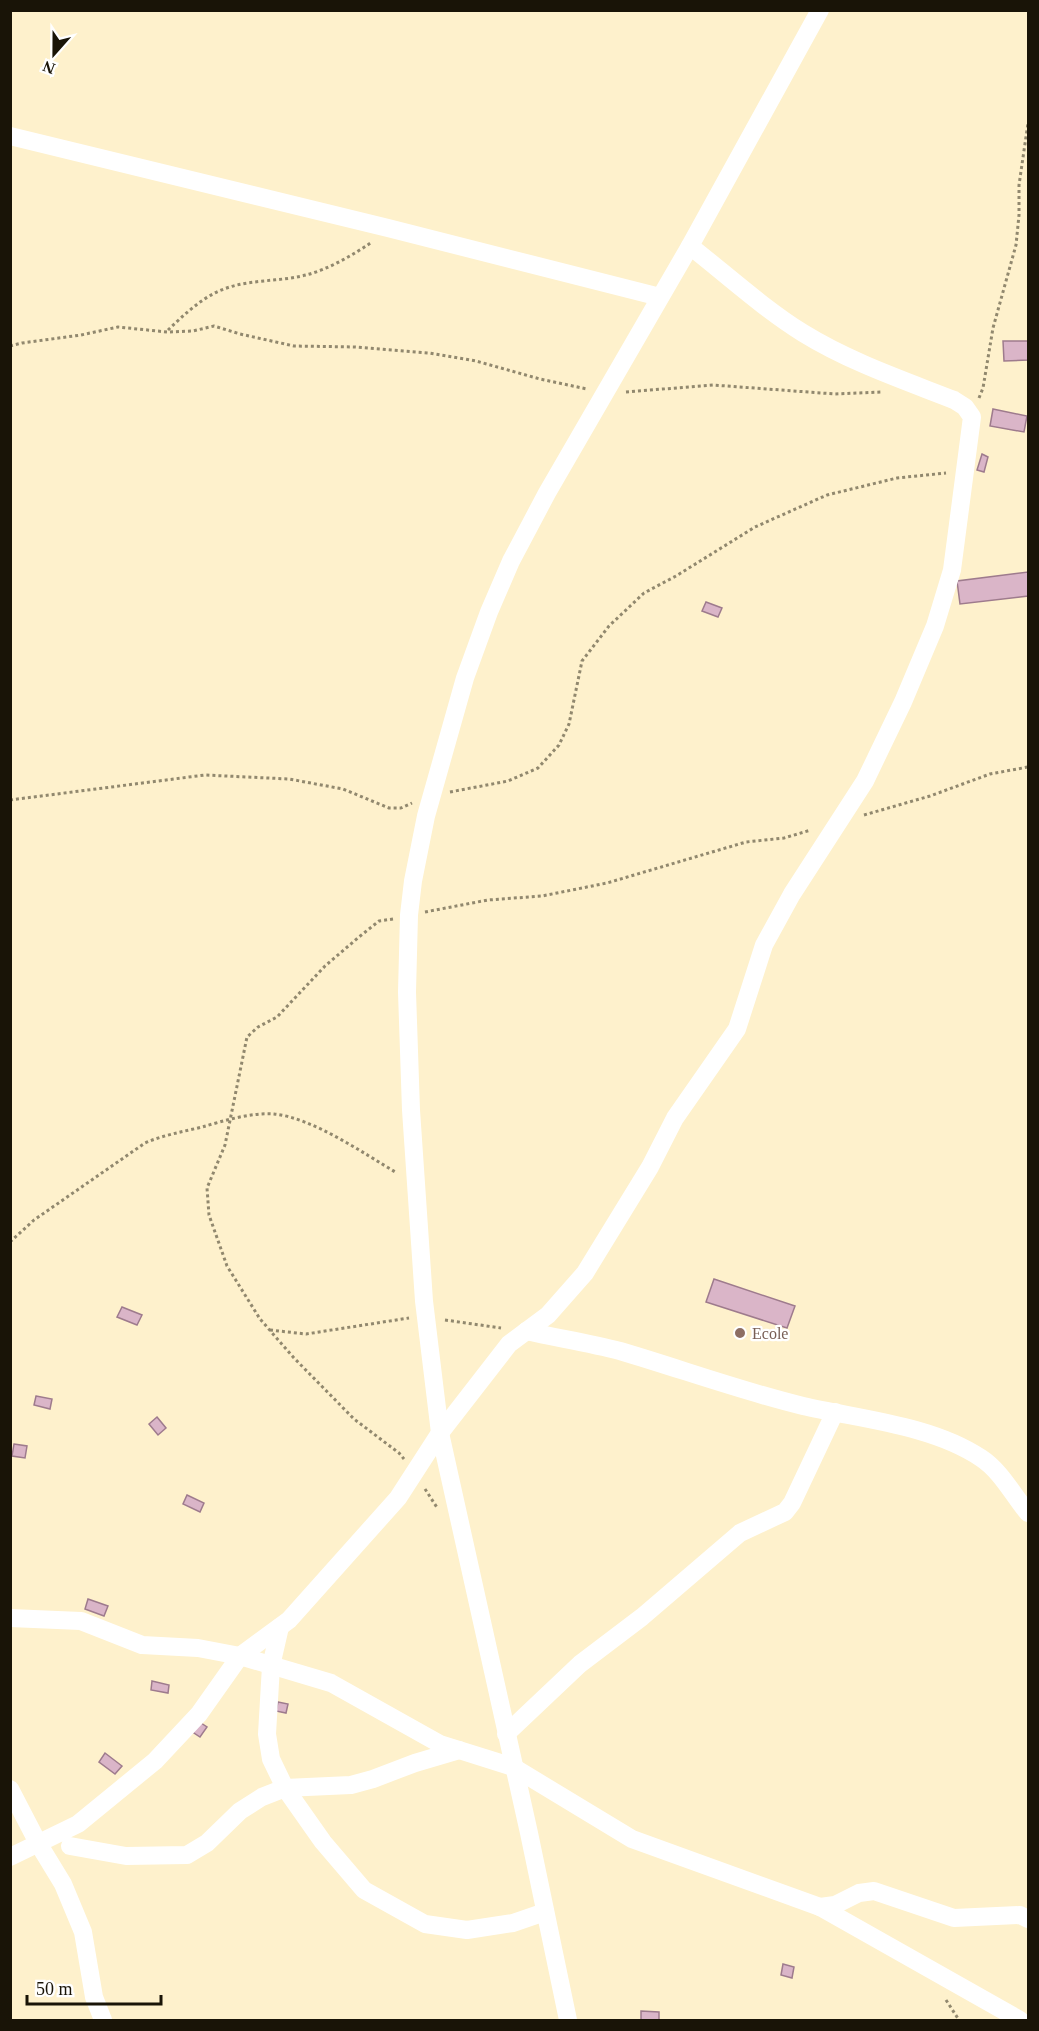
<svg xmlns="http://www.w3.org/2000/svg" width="1039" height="2031" font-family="Georgia,serif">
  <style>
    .building { fill: #dab5c8; stroke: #9e7b8d; stroke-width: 1.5 }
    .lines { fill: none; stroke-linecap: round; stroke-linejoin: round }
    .path { stroke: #91886e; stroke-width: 3; stroke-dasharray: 3 3; stroke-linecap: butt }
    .minor { stroke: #fff; stroke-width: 18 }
    .education-dot { fill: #8d6e63; stroke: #fff; stroke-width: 2 }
    .labels { text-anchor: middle; stroke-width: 4.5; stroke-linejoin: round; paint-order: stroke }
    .education-label { font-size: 16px; fill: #785e54; stroke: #fff; text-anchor: start }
  </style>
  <rect width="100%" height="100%" fill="#fef1cc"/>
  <g class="building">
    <path d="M1003 341H1028V360L1004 361Z"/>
    <path d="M993 409 1027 416 1024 432 990 426Z"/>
    <path d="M982 454 988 457 984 472 977 470Z"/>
    <path d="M1028 572V596L960 604 957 581Z"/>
    <path d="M706 602 722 608 718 617 702 611Z"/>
    <path d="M714 1279 795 1306 787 1328 706 1302Z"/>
    <path d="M122 1307 142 1315 137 1325 117 1317Z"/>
    <path d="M36 1396 52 1399 50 1409 34 1405Z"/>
    <path d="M157 1417 166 1428 158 1435 149 1424Z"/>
    <path d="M14 1444 27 1446 25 1458 12 1456Z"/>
    <path d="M187 1495 204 1503 200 1512 183 1504Z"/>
    <path d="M88 1599 108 1606 104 1616 85 1609Z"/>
    <path d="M152 1681 169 1685 168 1693 151 1690Z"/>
    <path d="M278 1702 288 1704 286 1713 276 1711Z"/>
    <path d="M198 1721 207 1727 200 1737 191 1731Z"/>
    <path d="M105 1753 122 1766 115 1774 99 1762Z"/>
    <path d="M783 1964 794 1967 792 1978 781 1975Z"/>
    <path d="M641 2011 659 2012V2020H641Z"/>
  </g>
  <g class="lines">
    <g class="path">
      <path d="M168 330C184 315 202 297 224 289 250 279 279 282 306 275 329 269 353 255 372 242"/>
      <path d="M10 346 22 343 81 335 118 327 167 332 193 331 214 326 240 334 294 346 355 347 429 353 476 361 540 379 587 389"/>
      <path d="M626 392 713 385 835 394 883 392"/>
      <path d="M979 398 983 388 993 328 1016 245 1019 215V185L1028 123"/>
      <path d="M450 792 508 781 538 768 559 745 569 724 582 661 609 626 644 593 676 576 755 527 827 495 897 478 946 473"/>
      <path d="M10 800 205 775 289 779 343 789 389 808H401L412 803"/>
      <path d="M864 815 930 796 990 774 1028 767"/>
      <path d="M425 912 488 900 542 896 607 883 746 842 784 838 811 830"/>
      <path d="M393 919 379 921 359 937 325 966 277 1017 258 1027 247 1037 225 1145 207 1188 209 1215 227 1266 260 1319 294 1358 354 1419 399 1453 404 1459"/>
      <path d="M10 1242 34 1220 145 1143C163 1135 182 1132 202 1127 223 1121 252 1112 274 1114 313 1118 363 1153 397 1173"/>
      <path d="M445 1320 501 1328"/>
      <path d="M270 1330 306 1334 409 1318"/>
      <path d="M425 1489 438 1509"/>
      <path d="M946 2000 959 2020"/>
    </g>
    <g class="minor">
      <path d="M10 136 388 228 660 297"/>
      <path d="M526 1331C557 1338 589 1343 620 1351 681 1369 741 1391 803 1406 859 1419 932 1425 981 1458 1001 1471 1013 1495 1028 1513"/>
      <path d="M10 1618 81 1621 142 1645 198 1648 240 1656 331 1683 440 1744 513 1767 632 1839 820 1907 1020 2020"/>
      <path d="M280 1627 271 1666 267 1734 271 1759 285 1788 323 1842 364 1890 425 1924 467 1930 513 1923 545 1912"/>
      <path d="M506 1734 580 1664 642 1617 740 1533 785 1512 792 1503 835 1412"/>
      <path d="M10 1789 38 1843 63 1884 83 1932 94 1997 103 2020"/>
      <path d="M70 1846 126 1856 187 1855 207 1843 240 1811 262 1797 285 1788 351 1785 373 1779 415 1763 459 1750"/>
      <path d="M10 1857 78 1824 155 1761 199 1714 240 1656 289 1620 398 1498 440 1433 509 1344 548 1315 585 1273 650 1167 675 1118 737 1029 764 945 792 894 865 781 903 702 935 626 952 570 972 417 965 407 954 400C903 380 850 362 803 333 763 308 727 275 690 246"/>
      <path d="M820 1907 835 1905 859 1893 874 1891 954 1918 1020 1915 1028 1919"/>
      <path d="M568 2020 529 1833 440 1433 424 1301 411 1110 407 992 409 915 413 881 426 816 465 678 489 612 511 561 547 493 690 246 820 10"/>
    </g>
  </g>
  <circle class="education-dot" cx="740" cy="1333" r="6"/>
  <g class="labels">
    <g class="education-label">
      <text x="752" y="1339">Ecole</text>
    </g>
  </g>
  <rect width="1039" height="2031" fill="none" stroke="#191407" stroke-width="24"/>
  <g transform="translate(54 54) rotate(201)" stroke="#ffffff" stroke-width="4.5" paint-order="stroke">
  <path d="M0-4.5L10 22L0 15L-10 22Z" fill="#191407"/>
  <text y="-9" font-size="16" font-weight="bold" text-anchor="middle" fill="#191407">N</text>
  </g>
  <path d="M27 1995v9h134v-9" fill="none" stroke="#191407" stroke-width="3"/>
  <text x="36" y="1995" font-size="18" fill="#191407" stroke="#ffffff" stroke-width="4.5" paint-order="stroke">50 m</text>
</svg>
